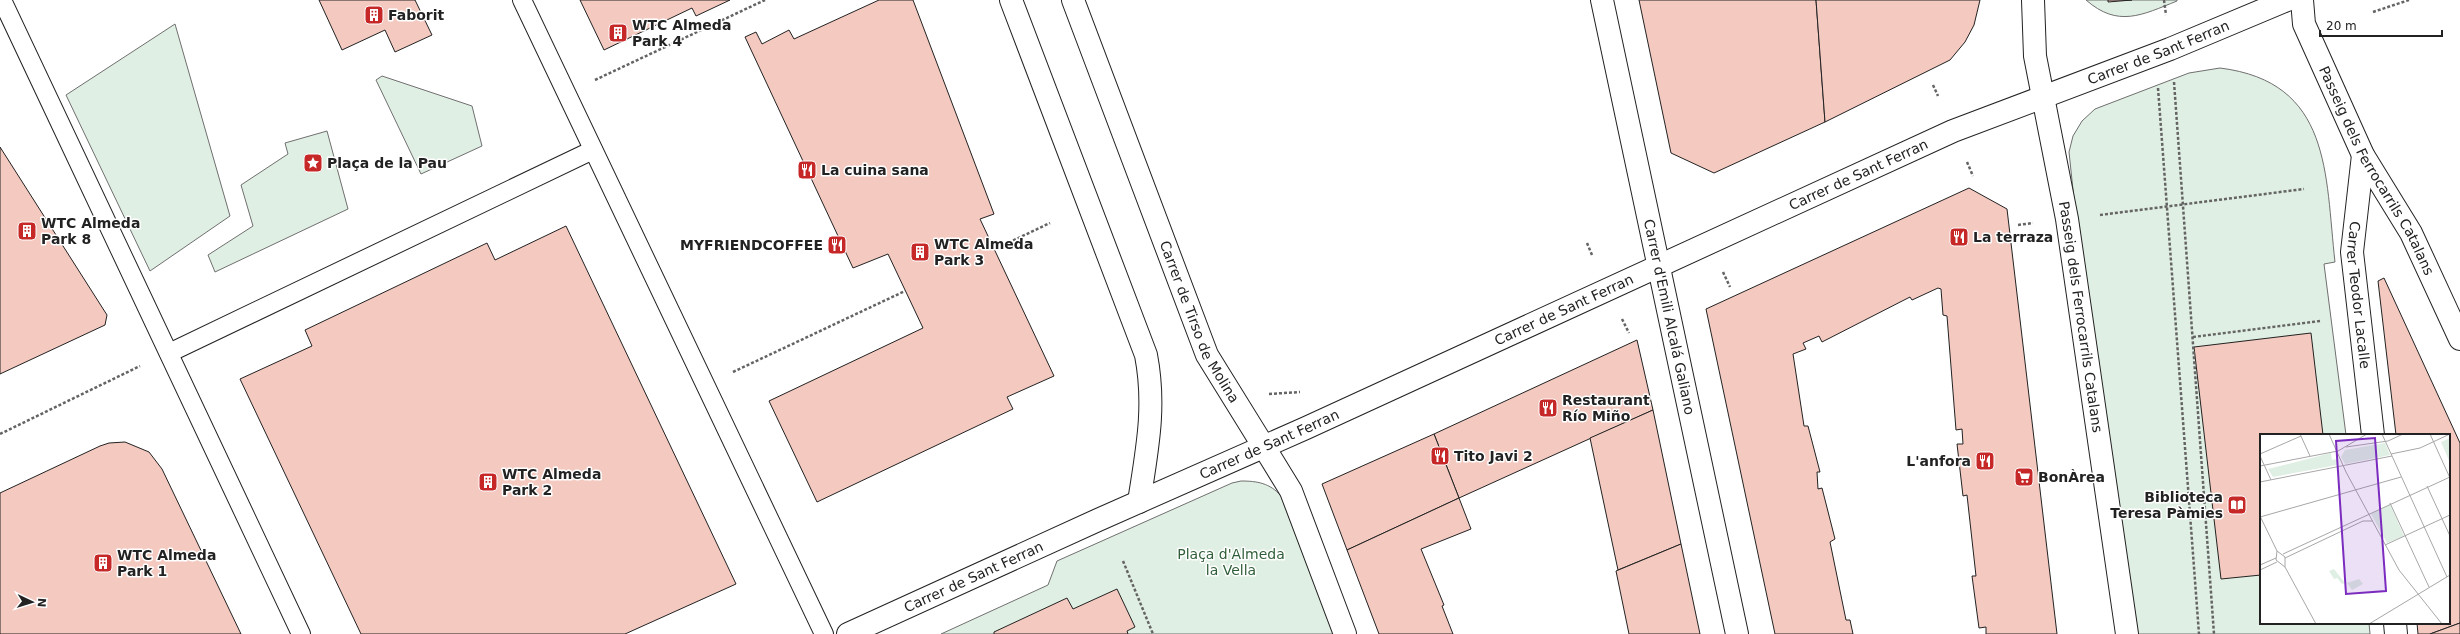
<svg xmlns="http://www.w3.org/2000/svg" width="2460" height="634" font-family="'DejaVu Sans',sans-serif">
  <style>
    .green { fill: #e0efe3; stroke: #6f6f6f }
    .building { fill: #f3c9c0; stroke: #222 }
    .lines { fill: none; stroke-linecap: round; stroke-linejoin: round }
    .lane-casing { stroke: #222; stroke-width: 20 }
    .street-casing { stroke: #222; stroke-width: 24 }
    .secondary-casing { stroke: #222; stroke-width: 24 }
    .path { stroke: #646464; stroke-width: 2.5; stroke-dasharray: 3 2; stroke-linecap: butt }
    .lane { stroke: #fff; stroke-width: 18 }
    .street { stroke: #fff; stroke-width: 22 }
    .secondary { stroke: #fff; stroke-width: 22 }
    .labels { text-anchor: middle; stroke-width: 3; stroke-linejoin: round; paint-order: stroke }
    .poi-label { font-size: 14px; font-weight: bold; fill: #222; stroke: #fff; text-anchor: start }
    .street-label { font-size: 14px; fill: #222; stroke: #fff }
    .park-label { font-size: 14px; fill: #2f5e38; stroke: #fff }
    .inset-road { fill: none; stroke: #a7a7a7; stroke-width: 1 }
    .view { fill: #7b2cbf; fill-opacity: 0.15; stroke: #7b2cbf; stroke-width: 2 }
    .inset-edge { fill: none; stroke: #222; stroke-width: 2 }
  </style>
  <rect width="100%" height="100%" fill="#fff"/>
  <g class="green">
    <path d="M2086 0H2177V1C2142 15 2118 28 2086 0Z"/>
    <path d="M175 24 230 216 150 271 66 95Z"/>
    <path d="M2220 68C2332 82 2325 174 2335 262L2324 264 2346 435H2261V623H2369L2370 634H2137L2076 218 2069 152 2073 136 2082 121 2095 109 2189 73Z"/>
    <path d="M382 76 472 106 482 146 421 174 376 80Z"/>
    <path d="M327 131 348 209 215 272 208 255 253 226 241 185 288 154 285 143Z"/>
    <path d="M1241 481C1257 481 1270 483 1281 496L1334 634H941L1048 585 1057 561 1232 483Z"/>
  </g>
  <g class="building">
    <path d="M319 0H415L432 35 395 52 385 30 342 50Z"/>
    <path d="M580 0H730L696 16 692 8 604 50Z"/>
    <path d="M879 0H913L994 214 980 219 1054 376 1007 397 1013 409 817 502 769 401 923 328 888 254 853 268 745 37 756 32 762 44 789 30 794 39Z"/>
    <path d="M1639 0H1816L1825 122 1714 173 1671 153Z"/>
    <path d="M1816 0H1980L1974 25 1965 42 1950 60 1825 122Z"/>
    <path d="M2108 0H2132L2108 2Z"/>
    <path d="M0 147 107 315 105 325 0 374Z"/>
    <path d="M1969 188 2007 209 2057 634H1986V627L1979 628 1972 576H1976L1967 495 1963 496 1957 444H1963L1962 429 1956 430 1947 316 1943 315 1941 289 1938 288 1912 300 1910 297 1822 342 1819 336 1803 343 1806 349 1793 354 1804 426H1808L1820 472H1817L1818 489 1822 488 1835 539 1830 542 1846 620H1850L1853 634H1775L1706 309Z"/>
    <path d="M566 226 736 584 625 634H361L240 379 312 346 305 330 487 243 495 260Z"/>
    <path d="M2384 278 2460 443V623L2430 634H2418L2417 623H2449V435H2396L2378 281Z"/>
    <path d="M2311 333 2323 435H2261V575L2221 579 2194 347Z"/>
    <path d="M1637 340 1653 410 1459 498 1434 434Z"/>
    <path d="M1653 410 1681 544 1618 570 1590 438Z"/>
    <path d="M1434 434 1459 498 1347 550 1322 484Z"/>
    <path d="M125 442 149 452 162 469 241 634H0V493L100 446 109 443Z"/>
    <path d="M1459 498 1471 529 1421 549 1444 605 1442 606 1453 634H1379L1347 550Z"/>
    <path d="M1681 544 1700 634H1629L1616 571Z"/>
    <path d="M1117 589 1135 627 1127 631 1128 634H994V632L1067 598 1073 609Z"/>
    <path d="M2460 623V634H2430Z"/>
  </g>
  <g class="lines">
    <g class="lane-casing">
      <g id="lane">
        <path d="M2 0 301 634"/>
        <path d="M522 0 824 634"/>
        <path d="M169 353 593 150"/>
      </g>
    </g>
    <g class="street-casing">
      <g id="street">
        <path id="s1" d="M1602 0 1737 634"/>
        <path id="s2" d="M2363 155 2352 252 2373 435"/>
        <path d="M1264 447 1291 491 1345 634"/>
        <path d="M2395 623 2396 634"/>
        <path id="s3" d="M848 634 1098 520 1306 428 1953 131 2170 49 2287 0"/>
      </g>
    </g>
    <g class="secondary-casing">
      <g id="secondary">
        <path d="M1011 0 1146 355C1156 407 1147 450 1139 502"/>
        <path id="s4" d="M1073 0 1207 355 1264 447"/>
        <path id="s5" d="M2033 0 2035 56 2067 219 2127 634"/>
        <path id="s6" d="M2302 0 2304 24 2363 155 2411 233 2460 339"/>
      </g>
    </g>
    <g class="path">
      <path d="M2164 0 2166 15"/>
      <path d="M2373 12 2409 0"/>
      <path d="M595 80 765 0"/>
      <path d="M2174 82 2214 634"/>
      <path d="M1933 85 1938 96"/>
      <path d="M2158 88 2199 634"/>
      <path d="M1967 162 1973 176"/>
      <path d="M2100 215 2304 189"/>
      <path d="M2018 225 2033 223"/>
      <path d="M1587 243 1592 255"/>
      <path d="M995 249 1050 223"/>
      <path d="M1723 272 1730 287"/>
      <path d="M1622 319 1629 333"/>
      <path d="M2193 337 2320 321"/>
      <path d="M733 372 905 291"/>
      <path d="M1269 394 1300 392"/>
      <path d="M0 434 140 366"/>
      <path d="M1123 561 1153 634"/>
    </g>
    <use href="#lane" class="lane"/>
    <use href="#street" class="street"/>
    <use href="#secondary" class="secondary"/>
  </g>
  <defs>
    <g id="building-square" transform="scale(1)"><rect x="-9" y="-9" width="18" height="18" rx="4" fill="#c62828" stroke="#fff"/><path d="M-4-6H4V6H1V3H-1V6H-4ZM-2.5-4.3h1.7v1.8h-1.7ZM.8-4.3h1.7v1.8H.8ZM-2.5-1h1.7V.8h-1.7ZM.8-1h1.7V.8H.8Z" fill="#fff"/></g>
    <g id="sight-square" transform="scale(1)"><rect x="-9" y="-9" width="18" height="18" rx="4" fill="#c62828" stroke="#fff"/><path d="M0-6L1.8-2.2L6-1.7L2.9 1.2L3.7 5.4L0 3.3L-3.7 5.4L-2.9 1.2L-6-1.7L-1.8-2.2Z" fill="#fff"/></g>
    <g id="restaurant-square" transform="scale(1)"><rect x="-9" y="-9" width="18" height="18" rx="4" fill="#c62828" stroke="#fff"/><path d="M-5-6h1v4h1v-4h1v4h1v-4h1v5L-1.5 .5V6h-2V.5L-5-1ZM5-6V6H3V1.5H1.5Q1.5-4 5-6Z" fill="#fff"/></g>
    <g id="supermarket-square" transform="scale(1)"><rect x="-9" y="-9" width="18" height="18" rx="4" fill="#c62828" stroke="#fff"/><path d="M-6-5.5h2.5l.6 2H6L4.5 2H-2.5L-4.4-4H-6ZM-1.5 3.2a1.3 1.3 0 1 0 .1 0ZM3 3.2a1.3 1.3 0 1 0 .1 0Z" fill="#fff"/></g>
    <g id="library-square" transform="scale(1)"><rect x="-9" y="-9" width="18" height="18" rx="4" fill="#c62828" stroke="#fff"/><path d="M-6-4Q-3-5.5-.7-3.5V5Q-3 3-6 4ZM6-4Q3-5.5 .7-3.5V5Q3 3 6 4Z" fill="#fff"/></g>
  </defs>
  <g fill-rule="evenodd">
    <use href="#building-square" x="374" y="15"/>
    <use href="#building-square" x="618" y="33"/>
    <use href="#sight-square" x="313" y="163"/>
    <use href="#restaurant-square" x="807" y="170"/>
    <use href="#building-square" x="27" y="231"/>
    <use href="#restaurant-square" x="1959" y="237"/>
    <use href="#restaurant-square" x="837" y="245"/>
    <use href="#building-square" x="920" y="252"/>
    <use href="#restaurant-square" x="1548" y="408"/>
    <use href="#restaurant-square" x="1440" y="456"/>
    <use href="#restaurant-square" x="1985" y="461"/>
    <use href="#supermarket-square" x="2024" y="477"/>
    <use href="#building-square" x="488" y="482"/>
    <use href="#library-square" x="2237" y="505"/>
    <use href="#building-square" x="103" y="563"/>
  </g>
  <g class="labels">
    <g class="poi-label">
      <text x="388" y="20">Faborit</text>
      <text x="632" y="30">WTC Almeda<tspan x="632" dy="16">Park 4</tspan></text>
      <text x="327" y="168">Plaça de la Pau</text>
      <text x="821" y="175">La cuina sana</text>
      <text x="41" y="228">WTC Almeda<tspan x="41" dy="16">Park 8</tspan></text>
      <text x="1973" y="242">La terraza</text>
      <text x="934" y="249">WTC Almeda<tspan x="934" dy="16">Park 3</tspan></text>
      <text x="823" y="250" text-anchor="end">MYFRIENDCOFFEE</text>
      <text x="1562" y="405">Restaurant<tspan x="1562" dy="16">Río Miño</tspan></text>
      <text x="1454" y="461">Tito Javi 2</text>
      <text x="1971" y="466" text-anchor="end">L'anfora</text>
      <text x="502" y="479">WTC Almeda<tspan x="502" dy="16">Park 2</tspan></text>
      <text x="2038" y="482">BonÀrea</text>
      <text x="2223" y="502" text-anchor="end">Biblioteca<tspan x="2223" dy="16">Teresa Pàmies</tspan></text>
      <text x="117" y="560">WTC Almeda<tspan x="117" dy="16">Park 1</tspan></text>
    </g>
    <g class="street-label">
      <text dy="5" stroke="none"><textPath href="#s3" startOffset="1434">Carrer de Sant Ferran</textPath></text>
      <text dy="5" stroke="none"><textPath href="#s6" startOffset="188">Passeig dels Ferrocarrils Catalans</textPath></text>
      <text dy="5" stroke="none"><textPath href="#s3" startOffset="1110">Carrer de Sant Ferran</textPath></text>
      <text dy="5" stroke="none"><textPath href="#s2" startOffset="141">Carrer Teodor Lacalle</textPath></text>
      <text dy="5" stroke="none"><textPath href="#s3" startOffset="786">Carrer de Sant Ferran</textPath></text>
      <text dy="5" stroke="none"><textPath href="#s1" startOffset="324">Carrer d'Emili Alcalá Galiano</textPath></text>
      <text dy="5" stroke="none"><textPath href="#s5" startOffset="321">Passeig dels Ferrocarrils Catalans</textPath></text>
      <text dy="5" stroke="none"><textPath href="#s4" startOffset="346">Carrer de Tirso de Molina</textPath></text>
      <text dy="5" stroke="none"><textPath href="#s3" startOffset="462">Carrer de Sant Ferran</textPath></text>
      <text dy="5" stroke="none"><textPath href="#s3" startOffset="138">Carrer de Sant Ferran</textPath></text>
    </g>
    <g class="park-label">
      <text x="1231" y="559">Plaça d'Almeda<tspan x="1231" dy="16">la Vella</tspan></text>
    </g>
  </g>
  <g transform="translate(2260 434)">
    <rect width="190" height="190" fill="#fff"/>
    <path d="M190 4V29L181 8ZM125 9 130 21 85 30 81 23 85 16ZM71 19 72 26 77 25V31L13 43 8 35ZM130 70 144 102 127 109 111 80ZM74 135 85 149 82 150 77 144 74 145 69 137ZM99 145 103 150 92 156 87 149Z" fill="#e0efe3"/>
    <path class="inset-road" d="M40 0 50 22M69 0 86 38 139 136 182 190M122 0 187 143M170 0 190 44M86 13 128 7 143 0M0 20 41 2M131 20 160 14 190 0M0 22 11 46M0 32 78 17 107 0M0 48 132 22M167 52 190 102M130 69 169 153M0 82 17 117 25 123V133L56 190M0 83 141 43M125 111 190 81M17 117 16 126 25 133M23 120 190 43M25 124 103 87H113M0 131 16 124M0 136 17 128M109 190 190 141"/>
    <path class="view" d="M115 4 126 157 86 160 76 7Z"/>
    <rect width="190" height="190" class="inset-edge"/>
  </g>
  <g transform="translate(32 602) rotate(94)" stroke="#ffffff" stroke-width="3" paint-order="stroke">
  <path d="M0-3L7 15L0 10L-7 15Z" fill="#222222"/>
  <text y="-6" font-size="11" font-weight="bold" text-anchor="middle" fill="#222222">N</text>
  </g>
  <path d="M2320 30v6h122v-6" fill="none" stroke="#222222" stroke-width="2"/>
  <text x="2326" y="30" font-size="12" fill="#222222" stroke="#ffffff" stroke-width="3" paint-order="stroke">20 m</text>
</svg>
